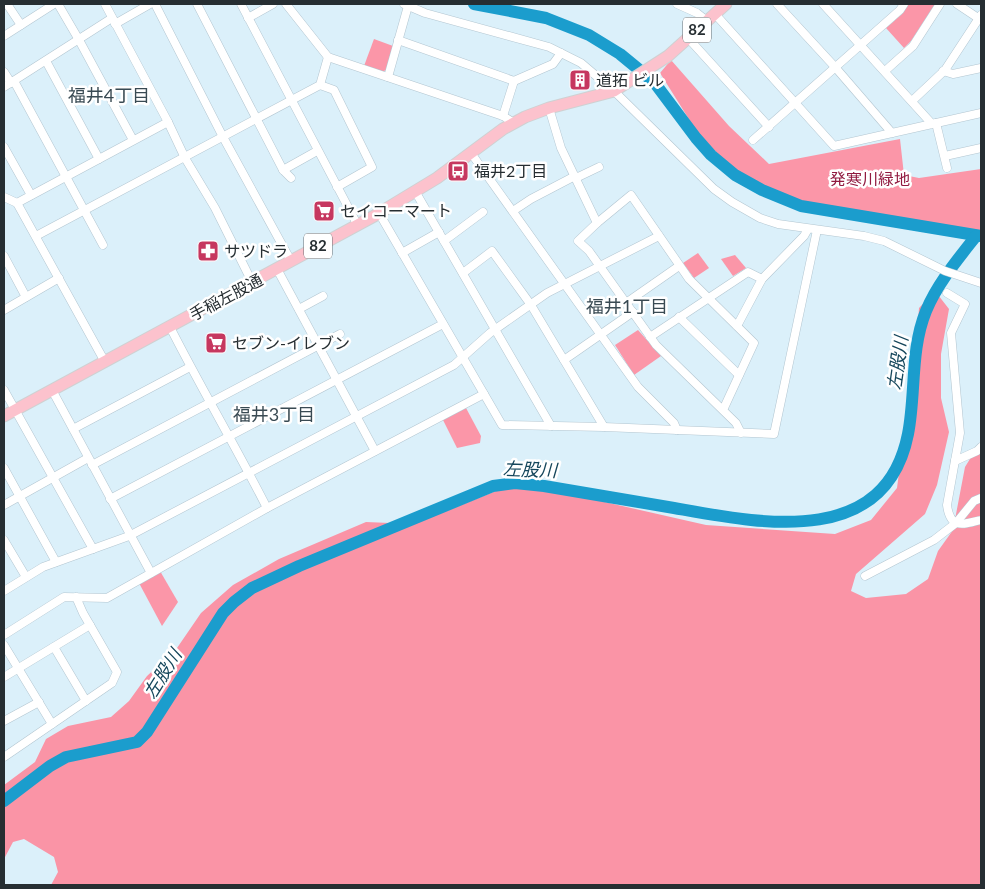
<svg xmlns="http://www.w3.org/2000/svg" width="985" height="889" font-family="Lato,'Noto Sans JP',sans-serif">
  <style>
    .green { fill: #fb96a8 }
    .forest { fill: #fa94a6 }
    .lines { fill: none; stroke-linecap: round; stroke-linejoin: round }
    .river { stroke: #1b9dcd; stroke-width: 12 }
    .street-casing { stroke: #b3c6d1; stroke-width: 9 }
    .primary-casing { stroke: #cfd1d2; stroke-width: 13 }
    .street { stroke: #fff; stroke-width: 8 }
    .primary { stroke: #fcc2cd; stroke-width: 11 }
    .labels { text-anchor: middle; stroke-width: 5; stroke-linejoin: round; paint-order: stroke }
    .shield { fill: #fff; stroke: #676d70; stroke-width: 1 }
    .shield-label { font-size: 15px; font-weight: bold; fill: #262e32 }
    .poi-label { font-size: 16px; fill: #262e32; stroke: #fff; text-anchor: start }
    .park-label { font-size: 16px; fill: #911a40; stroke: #fff }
    .street-label { font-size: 16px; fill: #262e32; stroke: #fff }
    .neighbourhood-label { font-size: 18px; fill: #394a53; stroke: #fff }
    .water-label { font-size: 18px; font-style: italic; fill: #15465b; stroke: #fff }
  </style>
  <rect width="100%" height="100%" fill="#dbf0fa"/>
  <g class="green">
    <path d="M908 4H935L911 41 904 48 886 28 902 14Z"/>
    <path d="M374 39 393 46 386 70 382 72 364 66Z"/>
    <path d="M671 60 729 126 769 164 900 139 904 175 919 178 981 169V231L831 207 805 204 735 172 697 132 660 73Z"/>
    <path d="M698 253 709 268 694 278 683 263Z"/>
    <path d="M735 255 746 268 733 276 721 259Z"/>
    <path d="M638 330 661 356 634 375 615 345Z"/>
    <path d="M466 408 481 436 480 443 457 448 443 420Z"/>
    <path d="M160 571 178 602 162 626 139 583Z"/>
  </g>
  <path class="forest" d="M935 291 949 309 941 354V398L949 432 937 485 925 514 856 574 851 591 866 598 906 594 928 579 938 551 953 530 965 467 981 441V885H51L58 872 54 857 24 839 13 842 4 859V785L35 762 46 739 68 726 111 717 129 701 147 676 177 648 201 613 233 585 279 559 366 522 414 524 506 487 565 493 706 525 835 534 871 520 897 488 905 427 917 388 916 348 919 308Z"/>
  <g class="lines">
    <g class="river">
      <path d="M474 4 546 18 589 35 620 54 654 82 696 138 711 155 735 175 762 190 801 206 981 236"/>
      <path d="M4 801 50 766 66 757 137 742 147 732 223 613 234 602 252 588 299 566 493 486 515 483 544 486C587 493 631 501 674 508 759 523 885 550 908 434 916 394 910 350 926 311 937 284 958 259 976 236"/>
    </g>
    <g class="street-casing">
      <g id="street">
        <path d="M7 4 21 25"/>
        <path d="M58 4 79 40 133 140"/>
        <path d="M105 4 168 122 185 158 215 208 252 282"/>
        <path d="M155 4 223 137 291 261"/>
        <path d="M197 4 283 170 291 178"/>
        <path d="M241 4 357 224"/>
        <path d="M286 4 328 57 503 116 514 123"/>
        <path d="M404 4 425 13 549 47 581 63 614 91 714 189 732 202 760 218 778 224 864 236 884 241 945 271 981 283"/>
        <path d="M677 4 697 13 707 21"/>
        <path d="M777 4 835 67 892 133"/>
        <path d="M823 4 932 124"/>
        <path d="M957 4 981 20"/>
        <path d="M715 14 834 146 981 113"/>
        <path d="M248 18 273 4"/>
        <path d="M115 24 150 4"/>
        <path d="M4 36 54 4"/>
        <path d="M688 38 769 127"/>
        <path d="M398 40 514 81"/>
        <path d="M46 61 99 159"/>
        <path d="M885 71 913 46 940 4"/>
        <path d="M943 71 953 74 981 68"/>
        <path d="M4 72 11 83"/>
        <path d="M388 77 408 6"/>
        <path d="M14 81 103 245"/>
        <path d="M320 85 334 90 372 167 337 187"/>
        <path d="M4 87 112 18"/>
        <path d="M912 101 945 70 981 15"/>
        <path d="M549 108 561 148 597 223"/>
        <path d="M503 116 514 81 553 64 561 53"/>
        <path d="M936 123 947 168"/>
        <path d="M753 140 900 10 904 4"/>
        <path d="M4 147 31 195"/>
        <path d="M471 153 638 387 674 423 677 430"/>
        <path d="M945 156 981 148"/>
        <path d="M283 170 317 151"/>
        <path d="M576 178 599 167"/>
        <path d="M415 191 551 426"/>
        <path d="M4 197 17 203 105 362"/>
        <path d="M17 203 168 122"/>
        <path d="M513 211 531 199 575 176"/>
        <path d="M379 213 502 425 604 427 774 434 817 230"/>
        <path d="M36 236 320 85 328 57"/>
        <path d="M444 241 483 212"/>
        <path d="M402 253 439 232"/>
        <path d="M4 256 26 297"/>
        <path d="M277 269 375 451"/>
        <path d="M463 273 492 251 531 305 604 427"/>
        <path d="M947 293 965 304 951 333 960 433 947 505C950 529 962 525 981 520"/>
        <path d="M626 303 679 266"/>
        <path d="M299 309 323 296"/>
        <path d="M4 310 59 278"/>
        <path d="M679 317 739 375"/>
        <path d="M737 326 762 279 804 236 808 229"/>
        <path d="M170 327C201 388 236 447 267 508"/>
        <path d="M650 337 748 272 762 279"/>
        <path d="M564 360 633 312"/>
        <path d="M4 390 93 549"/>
        <path d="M52 390 151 573"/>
        <path d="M723 410 754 343 689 279 631 195 597 223 578 241 589 251 656 345 736 423 741 433"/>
        <path d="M73 429 190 367"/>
        <path d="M955 461 977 451 981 447"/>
        <path d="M92 465 340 334"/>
        <path d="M4 468 56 562"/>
        <path d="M110 499 443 324"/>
        <path d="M4 505 88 458"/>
        <path d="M4 540 26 577"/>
        <path d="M865 576 934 540 956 523 974 501 981 498"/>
        <path d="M4 591 43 567 129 536 454 365 490 333 547 293 659 236"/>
        <path d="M4 635 64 597 107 598 267 508 484 394"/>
        <path d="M4 645 52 724"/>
        <path d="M54 647 86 701"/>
        <path d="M4 677 90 625"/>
        <path d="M4 721 39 702"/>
        <path d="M4 757 112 683 117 672 83 613 76 597"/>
      </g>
    </g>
    <g class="primary-casing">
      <path id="primary" d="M4 416 376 215 437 178 503 129 525 117 549 108 614 91 668 56 726 4"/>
    </g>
    <use href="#street" class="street"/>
    <use href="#primary" class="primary"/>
  </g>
  <defs>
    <g id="building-square" transform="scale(1.125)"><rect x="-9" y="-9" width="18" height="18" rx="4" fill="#c6375f" stroke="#fff"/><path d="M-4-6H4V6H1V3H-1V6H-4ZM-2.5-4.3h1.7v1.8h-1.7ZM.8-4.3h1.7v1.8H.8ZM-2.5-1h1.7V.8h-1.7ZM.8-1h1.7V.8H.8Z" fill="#fff"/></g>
    <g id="bus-square" transform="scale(1.125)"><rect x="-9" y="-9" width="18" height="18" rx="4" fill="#c6375f" stroke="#fff"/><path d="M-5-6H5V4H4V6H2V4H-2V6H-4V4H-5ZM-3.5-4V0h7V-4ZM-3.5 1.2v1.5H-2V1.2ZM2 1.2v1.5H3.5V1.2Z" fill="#fff"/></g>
    <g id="supermarket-square" transform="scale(1.125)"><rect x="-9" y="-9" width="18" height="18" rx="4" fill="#c6375f" stroke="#fff"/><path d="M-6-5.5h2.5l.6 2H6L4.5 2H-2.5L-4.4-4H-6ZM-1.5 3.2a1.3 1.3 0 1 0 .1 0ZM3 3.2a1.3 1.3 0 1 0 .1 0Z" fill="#fff"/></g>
    <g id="pharmacy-square" transform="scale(1.125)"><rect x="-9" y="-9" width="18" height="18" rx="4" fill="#c6375f" stroke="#fff"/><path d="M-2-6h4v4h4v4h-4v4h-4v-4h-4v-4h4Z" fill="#fff"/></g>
  </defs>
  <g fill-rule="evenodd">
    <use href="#building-square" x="580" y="80"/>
    <use href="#bus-square" x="458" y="171"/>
    <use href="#supermarket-square" x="324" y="211"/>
    <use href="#pharmacy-square" x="208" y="251"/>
    <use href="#supermarket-square" x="216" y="343"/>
  </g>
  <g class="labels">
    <g class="shield">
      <rect x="683" y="17.5" width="28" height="25" rx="4"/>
      <rect x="304" y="233.5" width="28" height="25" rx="4"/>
    </g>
    <g class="shield-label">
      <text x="697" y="35">82</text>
      <text x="318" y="251">82</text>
    </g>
    <g class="poi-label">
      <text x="596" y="86">道拓 ビル</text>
      <text x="474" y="177">福井2丁目</text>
      <text x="340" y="217">セイコーマート</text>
      <text x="224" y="257">サツドラ</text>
      <text x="232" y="349">セブン-イレブン</text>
    </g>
    <g class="park-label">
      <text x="870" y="185">発寒川緑地</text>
    </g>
    <g class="street-label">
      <text transform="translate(226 297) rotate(-28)" y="6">手稲左股通</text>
    </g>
    <g class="neighbourhood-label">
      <text x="109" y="102">福井4丁目</text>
      <text x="627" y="313">福井1丁目</text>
      <text x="274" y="421">福井3丁目</text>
    </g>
    <g class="water-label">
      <text transform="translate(898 363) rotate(-82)" y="6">左股川</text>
      <text transform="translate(530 470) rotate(2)" y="6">左股川</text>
      <text transform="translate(163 674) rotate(-58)" y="6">左股川</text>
    </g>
  </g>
  <rect width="985" height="889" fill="none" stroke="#262e32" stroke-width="10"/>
</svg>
